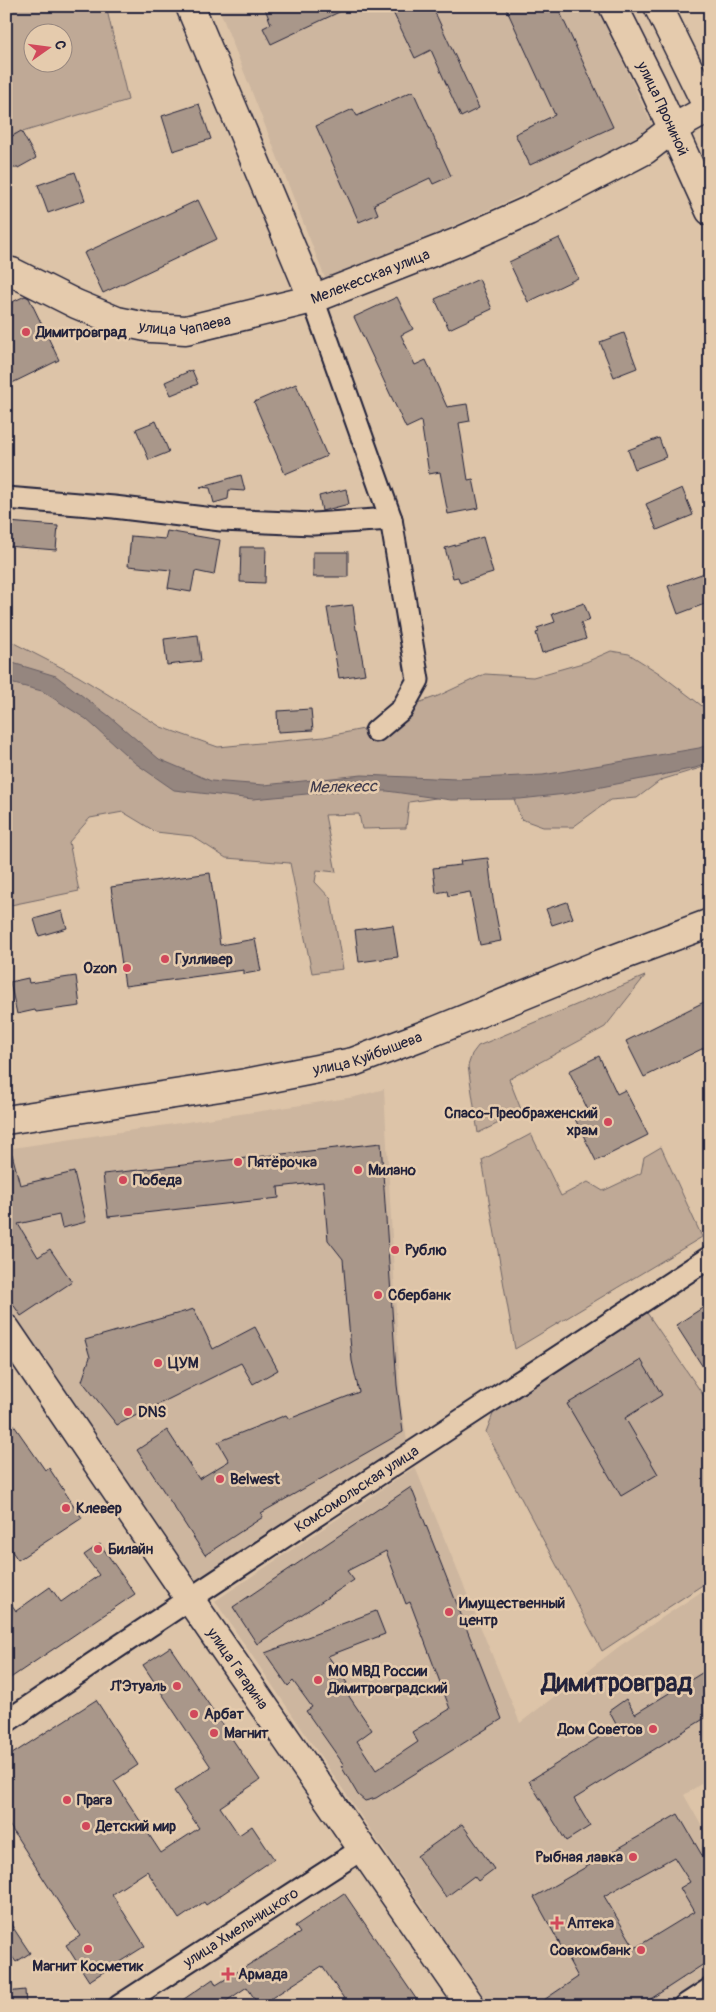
<svg xmlns="http://www.w3.org/2000/svg" width="716" height="2012" font-family="Pangolin,sans-serif">
  <style>
    .built { fill: #cdb69f }
    .green { fill: #bfa996; stroke: #706668; fill-rule: evenodd }
    .water { fill: #95867f; stroke: #675e64 }
    .building { fill: #a9978a; stroke: #22223b; fill-rule: evenodd }
    .lines { fill: none; stroke-linecap: round; stroke-linejoin: round }
    .street-casing { stroke: #22223b; stroke-width: 25 }
    .secondary-casing { stroke: #22223b; stroke-width: 31 }
    .street { stroke: #e5cbad; stroke-width: 21 }
    .secondary { stroke: #e5cbad; stroke-width: 28 }
    .poi-dot { fill: #d1495b; stroke: #e5cbad; stroke-width: 2 }
    .labels { text-anchor: middle; stroke-width: 5; stroke-linejoin: round; paint-order: stroke }
    .street-label { font-size: 15px; fill: #22223b; stroke: #e5cbad }
    .poi-label { font-size: 15px; font-weight: bold; fill: #22223b; stroke: #e5cbad; text-anchor: start }
    .water-label { font-size: 16px; font-style: italic; fill: #3f3b4c; stroke: #e5cbad }
    .town-label { font-size: 25px; font-weight: bold; fill: #22223b; stroke: #e5cbad }
  </style>
  <rect width="100%" height="100%" fill="#ddc4a8"/>
  <filter id="ink" filterUnits="userSpaceOnUse"><feTurbulence type="fractalNoise" baseFrequency=".02" numOctaves="2"/><feDisplacementMap in="SourceGraphic" scale="10" xChannelSelector="R" yChannelSelector="G"/><feConvolveMatrix kernelMatrix="1 2 1 2 8 2 1 2 1" color-interpolation-filters="sRGB"/></filter>
  <g filter="url(#ink)">
    <g class="built">
      <path d="M218 6H597L656 134 327 283Z"/>
      <path d="M384 1089 401 1404 408 1447 197 1582 6 1303V1149L355 1097Z"/>
      <path d="M415 1467 520 1723 621 1645 710 1586V1778L684 1795 710 1841V2006H490L215 1601Z"/>
    </g>
    <g class="green">
      <path d="M6 6H106L128 100 6 137ZM32 32H62V62H32Z"/>
      <path d="M6 639 78 676 161 727 218 747 324 737 383 725 418 703 438 696 485 674 533 677 586 662 611 651 629 654 659 673 710 712V765L661 780 637 798 610 800 573 827H543L521 819 513 796 463 794 409 802 406 828 362 829 359 814 325 815 336 872 317 870 315 882 331 899 343 969 312 973 290 863 226 858 192 836 156 832 123 812 90 818 69 842 79 891 6 906Z"/>
      <path d="M645 976 605 1027 509 1079 522 1112 478 1133 468 1066 472 1054 478 1046Z"/>
      <path d="M531 1134 561 1196 588 1182 603 1191 641 1173 644 1157 661 1147 702 1237 515 1349 482 1160Z"/>
      <path d="M645 1310 710 1405V1580L602 1651 486 1432 495 1409Z"/>
    </g>
    <path class="water" d="M6 661 56 676 109 716 159 759 211 781 264 785 362 775 456 779 543 775 699 748 710 744V763L695 768 662 775 566 794 520 799 451 800 387 791H339L253 799 174 790 135 763 86 719 42 691 6 682Z"/>
    <g class="building">
      <path d="M264 6H352L271 44 263 28 271 24Z"/>
      <path d="M390 6H432L479 108 461 117 431 50 415 58Z"/>
      <path d="M505 6H557L613 127 530 165 515 134 555 115Z"/>
      <path d="M413 91 451 176 433 184 430 178 374 204 378 214 359 222 316 126 353 109 357 116Z"/>
      <path d="M199 104 211 139 173 151 162 116Z"/>
      <path d="M21 131 36 158 18 168H12L6 157V140Z"/>
      <path d="M75 172 85 200 48 213 38 185Z"/>
      <path d="M198 200 217 239 103 293 84 253Z"/>
      <path d="M559 238 578 278 528 302 509 262Z"/>
      <path d="M479 279 492 309 449 329 435 299Z"/>
      <path d="M25 296 29 298 59 360 6 386V305Z"/>
      <path d="M397 297 413 329 401 335 415 365 426 360 447 407 467 404 470 421 459 423 468 480 473 479 479 508 448 514 440 472 429 474 421 421 406 428 354 317Z"/>
      <path d="M624 333 637 368 614 377 600 342Z"/>
      <path d="M192 370 198 384 171 395 165 382Z"/>
      <path d="M296 384 327 456 285 474 254 402Z"/>
      <path d="M156 421 169 452 149 460 136 429Z"/>
      <path d="M659 438 666 457 635 469 628 450Z"/>
      <path d="M241 475 245 491 229 490 228 499 214 503 210 488 200 487Z"/>
      <path d="M682 488 693 515 657 530 646 504Z"/>
      <path d="M346 489 349 504 322 511 319 496Z"/>
      <path d="M8 522 58 526 56 550 6 546Z"/>
      <path d="M167 531 220 540 214 575 195 571 191 592 168 588 171 570 128 566 131 536 165 539Z"/>
      <path d="M483 537 493 573 460 583 458 577 453 578 445 548Z"/>
      <path d="M241 547H266L265 583 240 582Z"/>
      <rect x="313" y="552" width="35" height="25"/>
      <path d="M710 571V602L678 614 668 586Z"/>
      <path d="M584 603 590 620 581 623 586 639 542 653 536 633 539 632 537 628 555 622 552 614Z"/>
      <path d="M353 605 356 630H357L365 674 339 678 327 608Z"/>
      <path d="M198 635 201 661 167 665 164 639Z"/>
      <path d="M311 709 313 730 278 732 277 711Z"/>
      <path d="M488 858 493 899 501 941 480 945 470 892 448 896 447 891 436 893 433 868 461 865 460 861Z"/>
      <path d="M210 873 220 945 255 939 261 971 244 974V970L125 986 111 887Z"/>
      <path d="M567 902 573 918 552 925 546 909Z"/>
      <path d="M62 911 67 928 39 936 34 919Z"/>
      <path d="M393 925 398 957 359 962 355 930Z"/>
      <path d="M76 976 80 1006 36 1012 35 1010 17 1014 10 982 28 978 29 983Z"/>
      <path d="M710 999V1045L644 1077 626 1041Z"/>
      <path d="M599 1056 617 1094 625 1090 648 1135 596 1161 574 1117 588 1110 569 1071Z"/>
      <path d="M381 1143 397 1385 403 1432 261 1513 263 1517 205 1555 137 1450 167 1430 199 1479 229 1461 218 1442 286 1415 289 1419 359 1392 352 1361 343 1259 328 1240 323 1182 278 1187 279 1198 108 1217 103 1174Z"/>
      <path d="M6 1154H12L20 1185 74 1172 86 1222 62 1228 59 1215 18 1224 38 1257 50 1249 72 1282 21 1316 6 1294Z"/>
      <path d="M710 1303V1378L676 1325Z"/>
      <path d="M194 1309 213 1349 255 1327 278 1370 253 1384 241 1363 117 1425 82 1381 90 1357 85 1340Z"/>
      <path d="M641 1360 662 1395 625 1418 658 1474 621 1496 567 1404Z"/>
      <path d="M6 1414 45 1470 49 1468 82 1518 18 1560 6 1543Z"/>
      <path d="M411 1487 502 1719 376 1798 365 1801 358 1795 341 1766 344 1765 306 1711 312 1707 293 1681 288 1686 265 1653 376 1611 385 1634 328 1656 347 1683 342 1686 372 1730 357 1741 376 1770 418 1742 412 1732 450 1709 410 1602 406 1604 386 1551 347 1571 354 1580 257 1644 233 1607Z"/>
      <path d="M100 1544 135 1594 6 1681V1596L16 1611 50 1587 61 1602 99 1575 84 1555Z"/>
      <path d="M170 1647 260 1780 220 1807 239 1835 252 1826 274 1859 206 1905 204 1902 179 1919 147 1871 112 1894 145 1946 89 1981 66 1945 80 1936 6 1820V1758L96 1700 138 1765 114 1781 161 1853 199 1828 174 1791 211 1767 143 1665Z"/>
      <path d="M710 1668V1715L574 1799 590 1826 566 1841 529 1781 617 1726 609 1711 626 1699 635 1714Z"/>
      <path d="M678 1814 710 1869V1960L640 2006H535L578 1977 534 1897ZM674 1857 690 1882 680 1888 694 1912 635 1948 604 1896Z"/>
      <path d="M462 1824 494 1869 478 1881 474 1876 446 1897 417 1856Z"/>
      <path d="M344 1893 421 2006H349L322 1966 259 2006 247 1987 219 2006H174L213 1979 216 1985 300 1933 295 1926Z"/>
      <path d="M6 1917 30 1953 16 1962 6 1948Z"/>
      <path d="M25 1990 26 2006H6V1992Z"/>
    </g>
    <g class="lines">
      <g class="street-casing">
        <g id="street">
          <path d="M313 299 391 519"/>
          <path d="M6 498 114 507 221 520 313 524 391 519 418 680 402 709 376 731"/>
          <path id="s1" d="M6 1722C239 1564 475 1412 710 1257"/>
          <path id="s2" d="M119 2006 362 1849"/>
          <path d="M684 2006 710 1989"/>
        </g>
      </g>
      <g class="secondary-casing">
        <g id="secondary">
          <path d="M190 6 313 299"/>
          <path id="s3" d="M613 6 653 86 710 211"/>
          <path d="M658 6 710 112"/>
          <path id="s4" d="M6 271 12 272 76 304 117 321 151 328 186 330 313 299 458 242 528 211 645 150 672 129 708 109"/>
          <path id="s5" d="M6 1120 246 1083 353 1062 435 1031 595 966 710 923"/>
          <path id="s6" d="M6 1329 189 1598 471 2006"/>
        </g>
      </g>
      <use href="#street" class="street"/>
      <use href="#secondary" class="secondary"/>
    </g>
  </g>
  <g class="poi-dot">
    <circle cx="26" cy="332" r="5"/>
    <circle cx="165" cy="959" r="5"/>
    <circle cx="127" cy="968" r="5"/>
    <circle cx="608" cy="1122" r="5"/>
    <circle cx="238" cy="1162" r="5"/>
    <circle cx="358" cy="1170" r="5"/>
    <circle cx="123" cy="1180" r="5"/>
    <circle cx="395" cy="1250" r="5"/>
    <circle cx="378" cy="1295" r="5"/>
    <circle cx="158" cy="1363" r="5"/>
    <circle cx="128" cy="1412" r="5"/>
    <circle cx="220" cy="1479" r="5"/>
    <circle cx="66" cy="1508" r="5"/>
    <circle cx="98" cy="1549" r="5"/>
    <circle cx="449" cy="1612" r="5"/>
    <circle cx="318" cy="1680" r="5"/>
    <circle cx="177" cy="1686" r="5"/>
    <circle cx="194" cy="1714" r="5"/>
    <circle cx="653" cy="1729" r="5"/>
    <circle cx="214" cy="1733" r="5"/>
    <circle cx="67" cy="1800" r="5"/>
    <circle cx="86" cy="1826" r="5"/>
    <circle cx="633" cy="1857" r="5"/>
    <path d="M554.5 1915.5h5v5h5v5h-5v5h-5v-5h-5v-5h5z"/>
    <circle cx="88" cy="1949" r="5"/>
    <circle cx="641" cy="1950" r="5"/>
    <path d="M225.5 1966.5h5v5h5v5h-5v5h-5v-5h-5v-5h5z"/>
  </g>
  <g class="labels">
    <g class="street-label">
      <text dy="5" stroke="none"><textPath href="#s3" startOffset="114">улица Прониной</textPath></text>
      <text dy="5" stroke="none"><textPath href="#s4" startOffset="384">Мелекесская улица</textPath></text>
      <text dy="5" stroke="none"><textPath href="#s4" startOffset="191">улица Чапаева</textPath></text>
      <text dy="5" stroke="none"><textPath href="#s5" startOffset="368">улица Куйбышева</textPath></text>
      <text dy="5" stroke="none"><textPath href="#s1" startOffset="421">Комсомольская улица</textPath></text>
      <text dy="5" stroke="none"><textPath href="#s6" startOffset="411">улица Гагарина</textPath></text>
      <text dy="5" stroke="none"><textPath href="#s2" startOffset="145">улица Хмельницкого</textPath></text>
    </g>
    <g class="poi-label">
      <text x="36" y="337">Димитровград</text>
      <text x="175" y="964">Гулливер</text>
      <text x="117" y="973" text-anchor="end">Ozon</text>
      <text x="598" y="1118" text-anchor="end">Спасо-Преображенский<tspan x="598" dy="17">храм</tspan></text>
      <text x="248" y="1167">Пятёрочка</text>
      <text x="368" y="1175">Милано</text>
      <text x="133" y="1185">Победа</text>
      <text x="405" y="1255">Рублю</text>
      <text x="388" y="1300">Сбербанк</text>
      <text x="168" y="1368">ЦУМ</text>
      <text x="138" y="1417">DNS</text>
      <text x="230" y="1484">Belwest</text>
      <text x="76" y="1513">Клевер</text>
      <text x="108" y="1554">Билайн</text>
      <text x="459" y="1608">Имущественный<tspan x="459" dy="17">центр</tspan></text>
      <text x="328" y="1676">МО МВД России<tspan x="328" dy="17">Димитровградский</tspan></text>
      <text x="167" y="1691" text-anchor="end">Л'Этуаль</text>
      <text x="204" y="1719">Арбат</text>
      <text x="643" y="1734" text-anchor="end">Дом Советов</text>
      <text x="224" y="1738">Магнит</text>
      <text x="77" y="1805">Прага</text>
      <text x="96" y="1831">Детский мир</text>
      <text x="623" y="1862" text-anchor="end">Рыбная лавка</text>
      <text x="567" y="1928">Аптека</text>
      <text x="631" y="1955" text-anchor="end">Совкомбанк</text>
      <text x="88" y="1971" text-anchor="middle">Магнит Косметик</text>
      <text x="238" y="1979">Армада</text>
    </g>
    <g class="water-label">
      <text transform="translate(343 786) rotate(-1)" y="6">Мелекесс</text>
    </g>
    <g class="town-label">
      <text x="617" y="1691">Димитровград</text>
    </g>
  </g>
  <rect width="716" height="2012" fill="none" stroke="#e5cbad" stroke-width="25"/>
  <rect x="12" y="12" width="691" height="1987" fill="none" stroke="#22223b" stroke-width="2" filter="url(#ink)"/>
  <g transform="translate(48 48) rotate(76)"><circle r="24" fill="#e5cbad" stroke="#97877f"/>
  <path d="M0-4L9 19L0 12L-9 19Z" fill="#d1495b"/>
  <text y="-8" font-size="14" font-weight="bold" text-anchor="middle" fill="#22223b">С</text>
  </g>
</svg>
